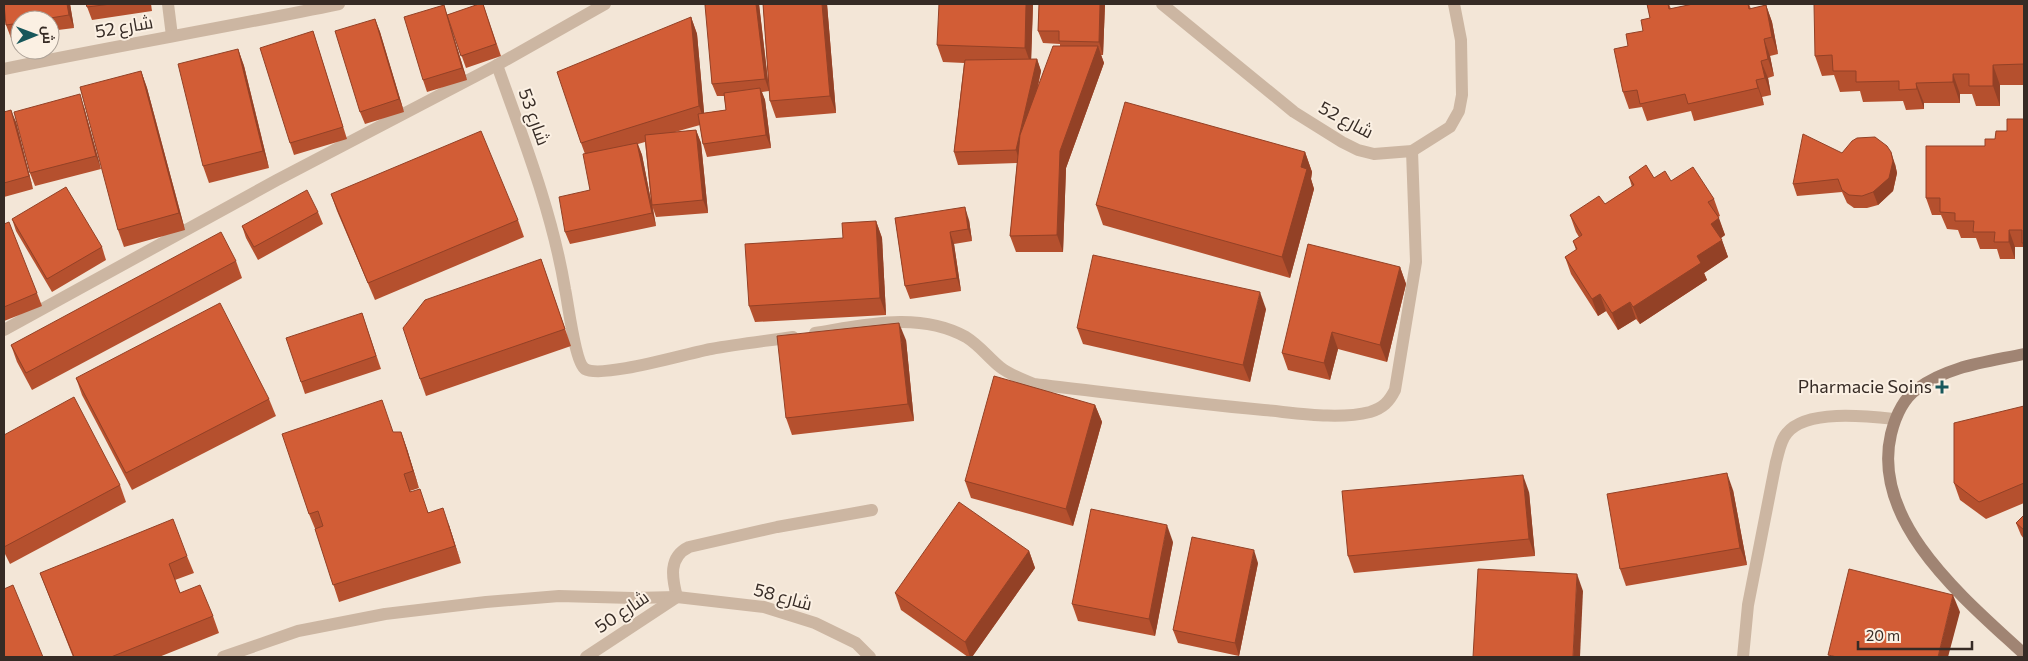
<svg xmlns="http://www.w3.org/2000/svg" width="2028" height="661" font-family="Commissioner,Cairo,sans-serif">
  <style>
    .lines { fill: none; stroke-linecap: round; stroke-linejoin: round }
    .street { stroke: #ccb6a2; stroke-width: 12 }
    .secondary { stroke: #a08473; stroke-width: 12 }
    .wall { fill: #b5502e; fill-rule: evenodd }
    .shaded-wall { fill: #934126 }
    .building { fill: #d25d36; stroke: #934126 }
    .poi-dot { fill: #17575b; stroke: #fbf0e3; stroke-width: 2 }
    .labels { text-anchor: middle; stroke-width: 4; stroke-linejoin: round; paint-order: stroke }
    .street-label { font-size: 18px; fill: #362b25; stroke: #fbf0e3 }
    .poi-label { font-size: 18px; fill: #362b25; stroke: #fbf0e3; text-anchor: end }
  </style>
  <rect width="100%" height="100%" fill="#f3e6d7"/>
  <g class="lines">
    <g class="street">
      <path d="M168 4 172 36"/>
      <path d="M1162 4 1294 112 1342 142 1358 150 1374 154 1412 151 1450 127 1459 111 1462 95 1461 40 1454 4"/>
      <path d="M497 65C523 138 552 211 565 289 568 302 575 363 585 369 602 379 688 353 711 349 738 344 766 341 793 337"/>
      <path d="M4 69C115 46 228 27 339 4"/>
      <path d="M4 330 277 180 497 65 605 4"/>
      <path d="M815 333C864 325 919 311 966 337 979 345 988 357 1000 367 1010 375 1022 379 1034 384 1111 393 1187 403 1264 410 1297 413 1338 420 1370 412 1383 408 1389 402 1395 390L1416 262 1412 151"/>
      <path d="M677 597C672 578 668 557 689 547L777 527 872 510"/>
      <path d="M223 657 298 631 385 614 486 602 559 596 633 598 677 597 764 607 815 623 856 643 870 657"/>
      <path d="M586 657 677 597"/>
      <path d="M1743 657 1748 605 1776 462C1779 452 1780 441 1787 433 1806 409 1867 416 1895 419"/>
    </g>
    <path class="secondary" d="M2024 354C1987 362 1948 366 1917 389 1903 399 1895 418 1891 434 1870 523 1967 601 2024 654"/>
  </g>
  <g class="wall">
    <path d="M4 4H70L74 28 50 31V20H20V36L11 38 6 25Z"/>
    <path d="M86 4H151L152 11 92 20Z"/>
    <path d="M483 4 501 56 466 68 447 15Z"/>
    <path d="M707 4H759L769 88 763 4H827L836 113 776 118 770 101 769 91 762 92 765 100 771 148 707 157 703 144 700 125 675 132 696 130 701 143 708 213 656 217 653 208 656 226 570 244 565 232 590 190 585 154 581 143 691 17 697 34 704 113 726 110 724 96H717L712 84ZM645 142 651 201 642 155 638 144Z"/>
    <path d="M1033 4 1031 59H1037L1041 71 1038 87 1060 46V44L1043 43 1038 31 1039 4H1105L1103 55H1101L1104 63 1066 168 1063 252H1016L1010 236 1017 163 958 165 954 152 964 63 943 62 937 45Z"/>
    <path d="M1647 4H1669L1671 9 1693 4H1749L1751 9 1766 5 1772 22 1778 54 1770 56 1774 76 1768 78 1771 95 1762 97 1764 105 1694 121 1691 111 1647 121 1642 107 1629 109 1623 92 1628 46 1643 31 1650 18Z"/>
    <path d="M2024 4V85H2000V106H1976L1972 94H1960V103H1924V109L1906 110 1903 101 1863 102 1860 91 1840 92 1834 75 1822 76 1815 56Z"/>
    <path d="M444 5 448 18 467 80 427 92 423 80Z"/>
    <path d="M375 19 380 32 404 112 365 124 360 112Z"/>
    <path d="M313 31 347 139 294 155 290 143Z"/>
    <path d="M238 49 244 66 269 168 209 183 203 166Z"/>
    <path d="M141 71 147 88 185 230 124 247 118 230Z"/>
    <path d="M84 107 101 169 35 186 30 173Z"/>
    <path d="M4 112 16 122 33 189 4 197Z"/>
    <path d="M2024 119V249L2023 247H2015V259H2000L1997 249H1980L1976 238H1961L1958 230 1947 229 1941 215H1932L1926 198 1985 146Z"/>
    <path d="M1305 152 1312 172 1311 179 1314 189 1290 278 1103 225 1096 205Z"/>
    <path d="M1842 153 1895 164 1897 173 1893 191 1878 205 1867 208H1854L1847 203 1842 192 1797 196 1793 184Z"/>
    <path d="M1629 177 1654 178 1671 181 1714 199 1720 216 1718 217 1725 235 1721 238 1728 257 1704 273 1707 280 1640 324 1636 319 1618 330 1606 311 1598 316 1571 274 1565 257 1576 250 1573 241 1579 237 1576 232 1570 215 1605 204 1632 187Z"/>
    <path d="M331 194 518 220 524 237 375 300 337 211Z"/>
    <path d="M318 212 323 224 258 260 246 238 242 226Z"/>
    <path d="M895 218 969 220 972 241 954 244 961 291 910 299 905 286Z"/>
    <path d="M12 219 102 247 106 260 52 292 16 231Z"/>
    <path d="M876 221 882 238 886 315 755 322 749 306 843 238Z"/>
    <path d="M4 224 37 293 42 306 4 321Z"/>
    <path d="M541 259 571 346 426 396 420 379Z"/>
    <path d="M236 261 242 278 32 390 17 362 11 345Z"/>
    <path d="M1400 267 1406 284 1387 362 1338 349 1330 380 1288 370 1282 353Z"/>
    <path d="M1266 309 1250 382 1083 344 1077 328Z"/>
    <path d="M362 313 381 369 305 394 301 382Z"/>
    <path d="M906 340 914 421 792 435 786 418Z"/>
    <path d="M76 378 269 399 276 416 132 490 82 395Z"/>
    <path d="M1095 405 1102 422 1073 526 971 498 965 481Z"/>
    <path d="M2024 406V503L1986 519 1960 500 1954 483Z"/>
    <path d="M393 432H401L407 449 419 488 410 491 411 492 429 513 449 525 461 563 339 602 316 531 309 514Z"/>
    <path d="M4 435 120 485 126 502 10 564 4 552Z"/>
    <path d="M1733 490 1747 565 1626 586 1620 569Z"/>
    <path d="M1529 492 1535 556 1354 573 1348 556Z"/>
    <path d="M2024 515V539L2021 535 2016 523Z"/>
    <path d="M1173 542 1155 636 1078 621 1072 604Z"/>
    <path d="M1029 551 1035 568 972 657H968L901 610 895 593Z"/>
    <path d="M187 556 194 573 175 580 180 593 213 616 219 633 159 657H73L40 573Z"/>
    <path d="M1258 563 1239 656 1178 643 1173 630Z"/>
  </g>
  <g class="shaded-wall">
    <path d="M67 4H70L74 28 69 15Z"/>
    <path d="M756 4H759L769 91 765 79Z"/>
    <path d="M822 4H827L836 113 830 96Z"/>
    <path d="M1026 4H1033L1031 65 1025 48Z"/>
    <path d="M1100 4H1105L1103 55 1099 42Z"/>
    <path d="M444 5 448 18 467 80 462 68Z"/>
    <path d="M1766 5 1772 22 1778 54 1772 37Z"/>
    <path d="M691 17 697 34 705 123 699 106Z"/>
    <path d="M375 19 380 32 404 112 399 99Z"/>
    <path d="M1764 39 1770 56 1774 76 1768 59Z"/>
    <path d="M1098 46 1104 63 1066 168 1063 252 1057 235 1060 151Z"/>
    <path d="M238 49 244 66 269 168 263 151Z"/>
    <path d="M1037 59 1041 71 1020 163 1016 150Z"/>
    <path d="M1761 61 1768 78 1771 95 1765 78Z"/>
    <path d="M1993 65 2000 85V106L1993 86Z"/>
    <path d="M141 71 147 88 185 230 179 213Z"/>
    <path d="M1953 74 1960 94V103L1953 82Z"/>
    <path d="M1756 80 1762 97 1764 105 1758 88Z"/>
    <path d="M1916 83 1924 103V109L1917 89Z"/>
    <path d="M760 88 765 100 771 148 766 135Z"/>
    <path d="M80 94 84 107 101 169 96 156Z"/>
    <path d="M11 110 16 122 33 189 29 176Z"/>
    <path d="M696 130 701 143 708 213 703 200Z"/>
    <path d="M637 143 642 155 656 226 652 213Z"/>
    <path d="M1305 152 1312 172 1311 179 1314 189 1290 278 1282 257 1301 167Z"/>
    <path d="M1891 152 1895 164 1897 173 1893 191 1878 205 1873 192Z"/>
    <path d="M965 207 969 220 972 241 968 229Z"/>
    <path d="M1719 218 1725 235 1717 241 1711 224Z"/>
    <path d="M876 221 882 238 886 315 880 298Z"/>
    <path d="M2009 230 2015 247V259L2009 242Z"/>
    <path d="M950 232 954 244 961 291 957 278Z"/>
    <path d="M1722 240 1728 257 1704 273 1707 280 1640 324 1633 307 1697 256Z"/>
    <path d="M1400 267 1406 284 1387 362 1380 345Z"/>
    <path d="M1260 292 1266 309 1250 382 1243 365Z"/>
    <path d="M1600 294 1606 311 1598 316 1592 299Z"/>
    <path d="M1630 302 1636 319 1618 330 1612 313Z"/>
    <path d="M899 323 906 340 914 421 908 404Z"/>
    <path d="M1332 332 1338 349 1330 380 1324 363Z"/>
    <path d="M1095 405 1102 422 1073 526 1066 509Z"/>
    <path d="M401 432 407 449 419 488 413 471Z"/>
    <path d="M1727 473 1733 490 1747 565 1740 548Z"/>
    <path d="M1523 475 1529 492 1535 556 1529 539Z"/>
    <path d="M443 508 449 525 461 563 455 546Z"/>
    <path d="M1167 525 1173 542 1155 636 1149 619Z"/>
    <path d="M1254 550 1258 563 1239 656 1235 643Z"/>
    <path d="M1029 551 1035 568 972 657H970L965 642Z"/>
    <path d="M1577 574 1583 591 1580 657H1573Z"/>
    <path d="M1953 595 1960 612 1948 657H1938Z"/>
  </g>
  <g class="building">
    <path d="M4 4H67L69 15 38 20H20V23L6 25Z"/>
    <path d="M86 4H111L87 7Z"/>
    <path d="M479 4H483L496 44 461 56 447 15Z"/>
    <path d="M707 4H756L765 79 712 84 705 5Z"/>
    <path d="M763 4H822L830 96 770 101Z"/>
    <path d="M939 4H1026L1025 48 937 45Z"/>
    <path d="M1039 4H1100L1099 42 1059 41V31H1038Z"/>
    <path d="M1647 4H1668L1669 9 1693 4H1748L1749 9 1766 5 1772 37 1764 39 1768 59 1761 61 1765 78 1756 80 1758 88 1688 104 1685 94 1640 104 1637 90 1623 92 1614 49 1628 46 1626 34 1643 31 1641 20 1650 18Z"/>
    <path d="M1814 4H2024V64L1993 65V86H1969V74H1953V82L1916 83 1917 89 1899 90V81L1856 82V71H1833L1832 55 1815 56Z"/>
    <path d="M444 5 462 68 423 80 404 17Z"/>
    <path d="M691 17 699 106 581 143 557 72Z"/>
    <path d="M375 19 399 99 360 112 335 31Z"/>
    <path d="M313 31 343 127 290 143 260 48Z"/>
    <path d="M1053 46H1098L1060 151 1057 235 1010 236 1020 135Z"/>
    <path d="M238 49 263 151 203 166 178 64Z"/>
    <path d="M1037 59 1016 150 954 152 965 60Z"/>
    <path d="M141 71 179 213 118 230 80 87Z"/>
    <path d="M760 88 766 135 703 144 698 114 726 110 724 93Z"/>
    <path d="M80 94 96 156 30 173 14 112Z"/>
    <path d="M1125 102 1305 152 1301 167 1307 169 1282 257 1096 205Z"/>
    <path d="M11 110 29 176 4 183V112Z"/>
    <path d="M2007 119H2024V243H2022V230H2009V242H1994L1995 232H1973L1974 221H1955V213L1940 212V198H1926V146H1985V139H1995L1996 131H2007Z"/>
    <path d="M696 130 703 200 652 205 645 135Z"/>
    <path d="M481 131 518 220 368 283 331 194Z"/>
    <path d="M1803 134 1842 153 1852 141 1857 138 1875 137 1887 146 1891 152 1893 161 1889 178 1873 192 1862 196 1849 195 1842 190 1838 179 1793 184Z"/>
    <path d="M637 143 652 213 565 232 559 197 590 190 583 154Z"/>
    <path d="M1646 165 1654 178 1665 171 1671 181 1693 167 1714 199 1708 202 1719 218 1711 224 1722 240 1697 256 1701 263 1633 307 1630 302 1612 313 1600 294 1592 299 1565 257 1577 249 1573 241 1582 235 1570 215 1599 196 1605 204 1634 185 1629 177Z"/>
    <path d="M66 187 102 247 47 279 12 219Z"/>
    <path d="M307 190 318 212 254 247 242 226Z"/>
    <path d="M965 207 968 229 950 232 957 278 905 286 895 218Z"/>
    <path d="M876 221 880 298 749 306 745 244 843 238 842 223Z"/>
    <path d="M9 222 37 293 4 307V224Z"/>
    <path d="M221 232 236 261 26 373 11 345Z"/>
    <path d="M1308 244 1400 267 1380 345 1332 332 1324 363 1282 353Z"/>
    <path d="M1093 255 1260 292 1243 365 1077 328Z"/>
    <path d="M541 259 565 329 420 379 403 328 425 300Z"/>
    <path d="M220 303 269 399 126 473 76 378Z"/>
    <path d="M362 313 376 356 301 382 286 338Z"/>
    <path d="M899 323 908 404 786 418 777 336Z"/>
    <path d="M994 376 1095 405 1066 509 965 481Z"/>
    <path d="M74 397 120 485 4 547V435Z"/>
    <path d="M382 400 393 432H401L413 471 404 474 410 492 420 489 428 513 443 508 455 546 333 585 315 529 323 526 318 511 309 514 282 434Z"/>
    <path d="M2024 406V483L1979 502 1954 483V423Z"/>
    <path d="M1727 473 1740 548 1620 569 1607 494Z"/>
    <path d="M1523 475 1529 539 1348 556 1342 491Z"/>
    <path d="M959 502 1029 551 965 642 895 593Z"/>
    <path d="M1091 509 1167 525 1149 619 1072 604Z"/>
    <path d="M2024 515V530L2016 523Z"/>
    <path d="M173 519 187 556 169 564 180 593 200 585 213 616 111 657H74L40 573Z"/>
    <path d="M1192 537 1254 550 1235 643 1173 630Z"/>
    <path d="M1478 569 1577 574 1573 657H1473Z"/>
    <path d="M1849 569 1953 595 1938 657H1837L1828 655Z"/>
    <path d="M13 585 43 657H4V589Z"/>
  </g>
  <path class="poi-dot" d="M1939.5 379.5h5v5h5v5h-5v5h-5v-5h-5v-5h5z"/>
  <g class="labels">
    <g class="street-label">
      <text transform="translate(124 27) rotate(-10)" y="6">شارع 52</text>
      <text transform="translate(534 117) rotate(70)" y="6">شارع 53</text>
      <text transform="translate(1346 120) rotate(28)" y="6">شارع 52</text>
      <text transform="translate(783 597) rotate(15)" y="6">شارع 58</text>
      <text transform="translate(622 612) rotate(-34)" y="6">شارع 50</text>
    </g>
    <g class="poi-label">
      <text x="1932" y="393">Pharmacie Soins</text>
    </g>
  </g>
  <rect width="2028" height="661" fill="none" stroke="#362b25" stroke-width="10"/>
  <g transform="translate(35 35) rotate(89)"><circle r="24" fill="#fbf0e3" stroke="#aca197"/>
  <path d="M0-4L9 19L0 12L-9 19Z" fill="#17575b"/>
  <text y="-8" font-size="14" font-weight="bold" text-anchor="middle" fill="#362b25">ش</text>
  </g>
  <path d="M1858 641v8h114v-8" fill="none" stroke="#362b25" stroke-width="2.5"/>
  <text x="1866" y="641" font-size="15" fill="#362b25" stroke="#fbf0e3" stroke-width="4" paint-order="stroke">20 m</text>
</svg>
